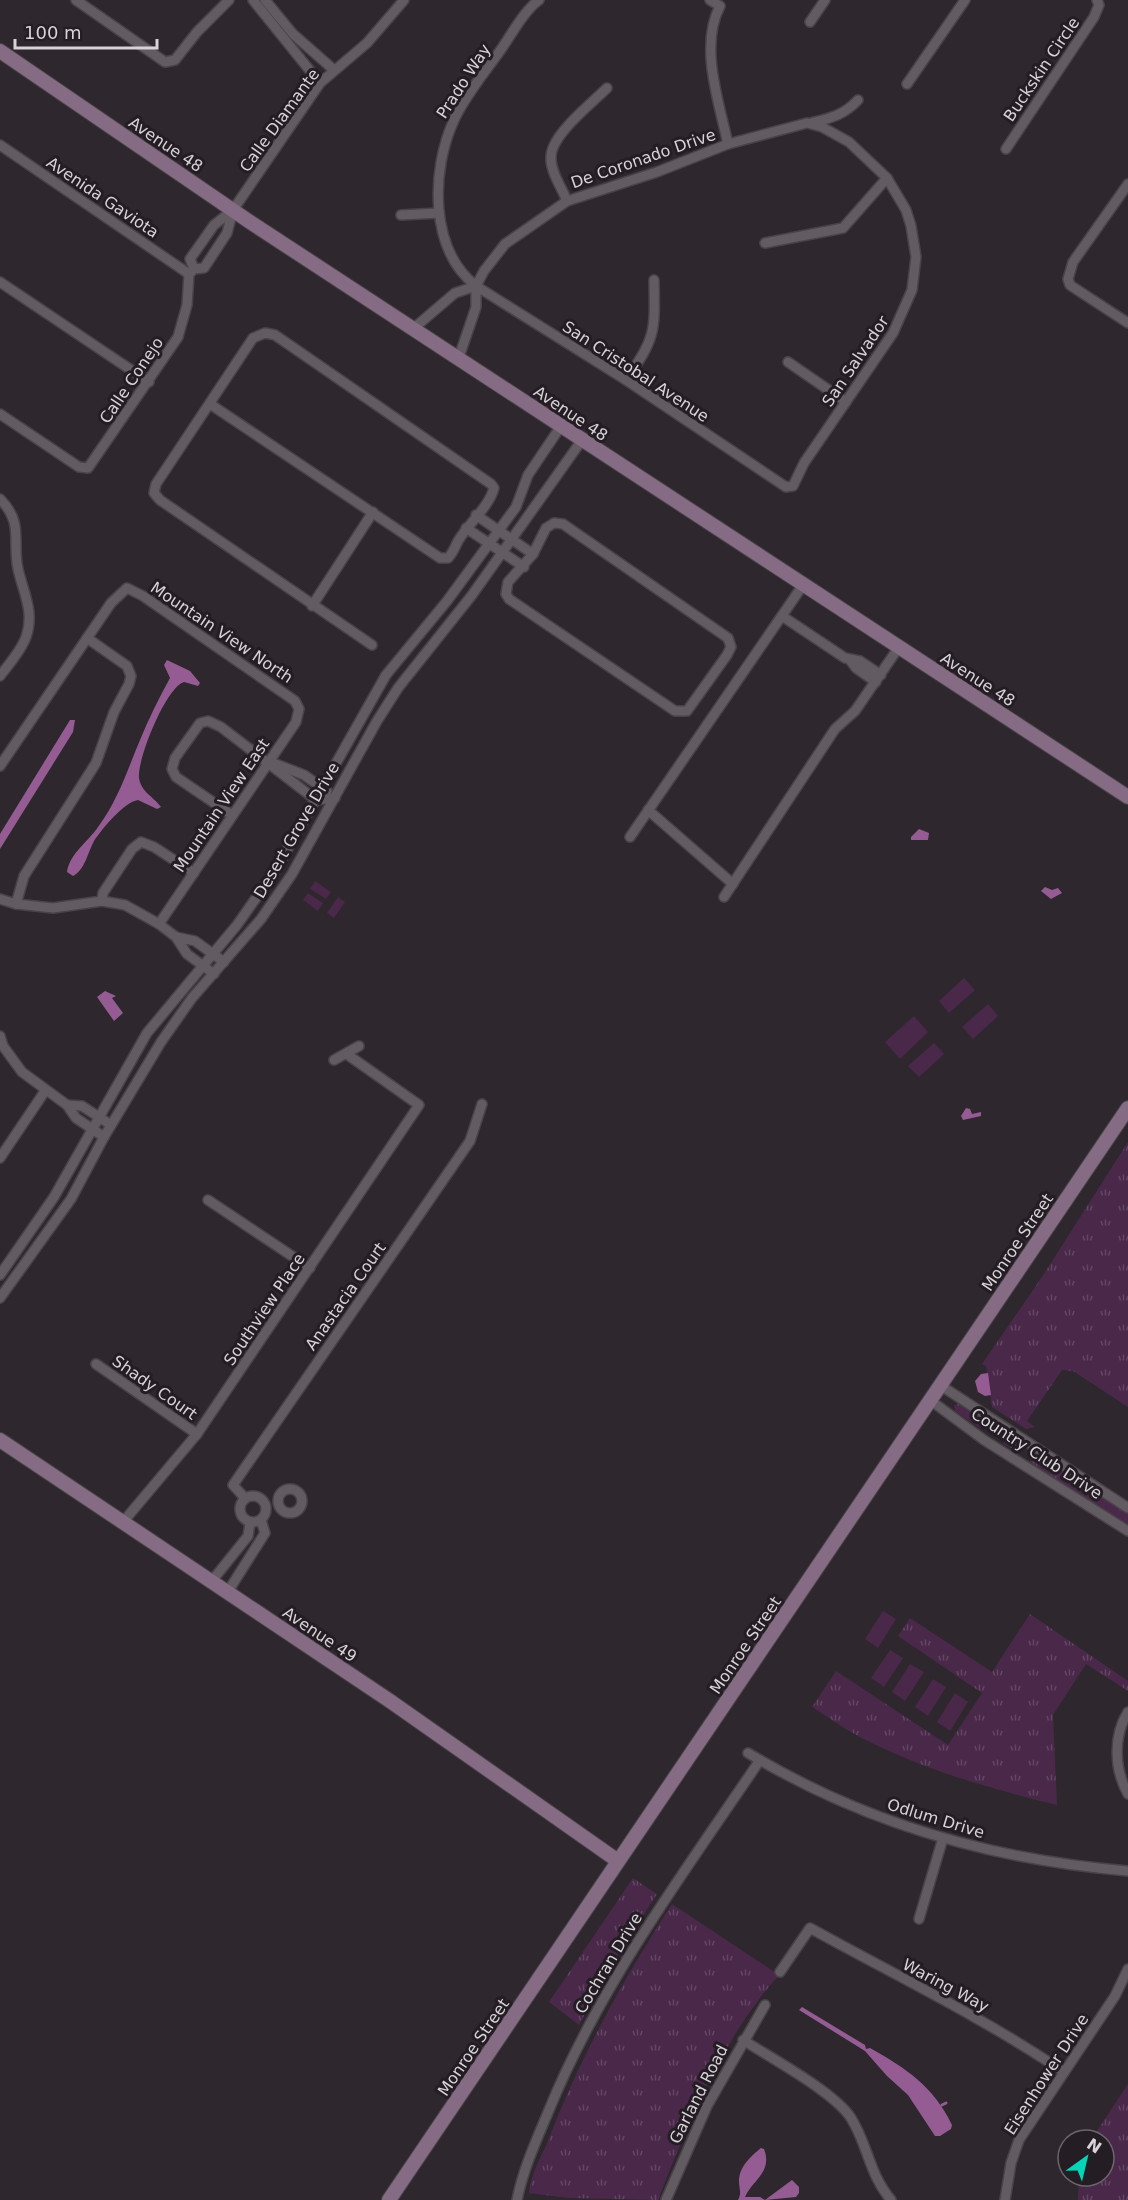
<svg xmlns="http://www.w3.org/2000/svg" width="1128" height="2200" font-family="'DejaVu Sans',sans-serif">
  <style>
    .grass { fill: url(#grass-tufts) }
    .garden { fill: #4a284a }
    .water { fill: #945c93 }
    .lines { fill: none; stroke-linecap: round; stroke-linejoin: round }
    .stream { stroke: #945c93; stroke-width: 3 }
    .street-casing { stroke: #484348; stroke-width: 12 }
    .secondary-casing { stroke: #484348; stroke-width: 16 }
    .street { stroke: #635b62; stroke-width: 9 }
    .secondary { stroke: #856c84; stroke-width: 14 }
    .labels { text-anchor: middle; stroke-width: 6; stroke-linejoin: round; paint-order: stroke }
    .street-label { font-size: 16px; fill: #d8d3d8; stroke: #241d24 }
  </style>
  <defs>
    <pattern id="grass-tufts" width="24" height="20" patternUnits="userSpaceOnUse" patternTransform="scale(1.5)"><rect width="24" height="20" fill="#4a284a"/><path d="M3 7l-1-3M5 7V3M7 7l1-3M15 17l-1-3M17 17v-4M19 17l1-3" fill="none" stroke="#634663"/></pattern>
  </defs>
  <rect width="100%" height="100%" fill="#2e272d"/>
  <g class="grass">
    <path d="M1128 1142V1407L1073 1371 1062 1370 1027 1421 1035 1427 1026 1429 992 1407 986 1366 982 1364 1042 1277Z"/>
    <path d="M959 1404 985 1421 980 1428 955 1411 954 1405Z"/>
    <path d="M1009 1435 1022 1445 1020 1452 1003 1444Z"/>
    <path d="M1032 1453 1128 1513V1525L1030 1462Z"/>
    <path d="M1030 1614 1128 1681V1691L1086 1664 1053 1715 1057 1805C993 1789 927 1771 868 1741 849 1732 831 1719 812 1707L836 1671 948 1745 982 1693 898 1636 910 1618 992 1672Z"/>
    <path d="M633 1878 657 1894 615 1959 579 2025 549 2002Z"/>
    <path d="M672 1904 779 1975C723 2037 688 2123 658 2200L569 2198 529 2193C530 2176 541 2157 548 2141 580 2057 623 1980 672 1904Z"/>
    <path d="M1128 2084V2200H1078L1079 2176H1104V2140H1091Z"/>
  </g>
  <g class="garden">
    <path d="M315 881 331 892 326 899 310 889Z"/>
    <path d="M308 893 323 903 318 911 303 900Z"/>
    <path d="M338 897 345 902 334 918 327 913Z"/>
    <path d="M964 978 975 990 949 1013 939 1001Z"/>
    <path d="M988 1004 998 1016 973 1039 962 1027Z"/>
    <path d="M914 1016 928 1032 900 1059 885 1042Z"/>
    <path d="M934 1043 944 1054 919 1077 908 1066Z"/>
    <path d="M883 1611 896 1619 878 1648 865 1639Z"/>
    <path d="M890 1650 903 1658 884 1687 871 1678Z"/>
    <path d="M910 1664 924 1672 905 1701 892 1692Z"/>
    <path d="M933 1679 946 1687 928 1716 915 1707Z"/>
    <path d="M955 1693 968 1702 950 1731 937 1722Z"/>
  </g>
  <g class="water">
    <path d="M167 660 190 671 200 683 198 686 184 682C166 687 137 759 139 778 141 792 154 797 161 807L157 809 138 800C124 802 102 829 94 841 88 852 85 870 73 876L67 872C70 853 88 842 98 827 118 800 127 771 140 740 149 718 159 698 170 678L164 665Z"/>
    <path d="M70 720H75L73 732 0 849V834Z"/>
    <path d="M919 829 929 833 928 840H911V837Z"/>
    <path d="M1045 887 1052 890 1058 888 1062 893 1051 899 1041 891Z"/>
    <path d="M105 991 116 996 112 998 123 1013 114 1021 97 997Z"/>
    <path d="M966 1108 970 1109 972 1114 981 1112V1116L963 1120 961 1116Z"/>
    <path d="M988 1373 991 1395 985 1396 978 1392 975 1381 981 1374Z"/>
    <path d="M802 2007 865 2045 866 2049 870 2048C906 2068 934 2087 952 2125L951 2129 940 2136H935L908 2095 887 2076 865 2051 799 2010Z"/>
    <path d="M761 2148 764 2149C773 2172 752 2181 745 2197H760L765 2200H738C742 2193 739 2189 739 2181 739 2167 751 2156 761 2148Z"/>
    <path d="M792 2180 799 2187V2193L796 2197 765 2200Z"/>
  </g>
  <g class="lines">
    <path class="stream" d="M942 2105 946 2103"/>
    <g class="street-casing">
      <g id="street">
        <path d="M76 0 165 62 175 60 197 32 229 0"/>
        <path d="M253 0 320 83"/>
        <path d="M265 0 293 34 334 70"/>
        <path d="M710 0 720 6C699 46 719 102 728 144"/>
        <path d="M810 22 825 0"/>
        <path d="M907 84 965 0"/>
        <path d="M811 123C831 118 844 115 858 100"/>
        <path d="M0 145 189 274"/>
        <path d="M1006 149 1094 17 1099 5 1097 0"/>
        <path d="M1128 184 1073 262 1068 279 1070 285 1079 291 1128 323"/>
        <path d="M567 201C562 188 550 171 551 157 551 135 592 103 607 88"/>
        <path d="M401 215 439 213"/>
        <path d="M765 243 843 228 887 178"/>
        <path d="M194 269 190 259 214 225 233 210 320 83 367 43 404 0"/>
        <path d="M0 282 149 382"/>
        <path d="M414 328 455 293 476 286"/>
        <path d="M459 357 476 307V286L484 271 505 244 567 201 657 172 728 144 807 123 822 127 849 142 887 178 906 210 911 226 916 257 912 290 893 333 804 463 793 486 786 487 626 380 476 286C429 249 431 170 454 120 466 94 486 71 502 48 513 32 524 11 539 0"/>
        <path d="M788 362 846 402"/>
        <path d="M626 380C656 337 655 332 654 280"/>
        <path d="M210 404 440 558H448C453 553 455 547 458 541 468 524 489 507 494 488L491 484 275 335 265 333 253 338 156 484 154 493 160 500 372 645"/>
        <path d="M0 414 79 467 88 468 178 337 187 305 189 274 194 269 204 268 227 233 233 210"/>
        <path d="M0 499C24 523 12 541 18 569 23 592 35 612 26 637 21 651 9 664 0 676"/>
        <path d="M476 515 533 554"/>
        <path d="M554 523 563 524 728 638 731 647 727 655 687 711H675L509 599 506 594 508 582 533 554 546 528Z"/>
        <path d="M466 528 524 567"/>
        <path d="M312 606 373 512"/>
        <path d="M782 616 845 658 860 661 881 675"/>
        <path d="M850 660 856 668 876 682"/>
        <path d="M276 764 304 775 327 791"/>
        <path d="M0 766 111 603 127 588 143 596 295 701 299 709 296 722 159 924"/>
        <path d="M648 810 733 884"/>
        <path d="M232 815 176 777 172 769 175 758 200 723 208 721 221 727 316 800 335 798"/>
        <path d="M630 837 803 585"/>
        <path d="M724 897 835 729 855 711 899 647"/>
        <path d="M0 899 16 904 53 908 102 901 125 905 159 924 176 937 187 954 214 974"/>
        <path d="M102 901 103 893 132 849 141 842 154 847 194 873"/>
        <path d="M16 904 24 876 96 763 114 712 129 684 131 676 127 666 87 638"/>
        <path d="M176 937 195 941 224 962"/>
        <path d="M0 1036 3 1046 22 1072 67 1105 76 1118 104 1137"/>
        <path d="M334 1060 359 1046"/>
        <path d="M67 1105 82 1106 111 1125"/>
        <path d="M0 1158 45 1091"/>
        <path d="M208 1200 310 1268"/>
        <path d="M0 1275 54 1197 147 1033 237 925 275 871 386 675 447 601 516 507 528 475 561 426"/>
        <path d="M0 1298 71 1199 104 1137 161 1042 192 998 261 919 292 874 377 721 398 688 472 595 582 440"/>
        <path d="M96 1364 197 1434"/>
        <path d="M940 1385 1128 1508"/>
        <path d="M930 1400 984 1440 1128 1531"/>
        <circle cx="290" cy="1501" r="12"/>
        <circle cx="253" cy="1509" r="13"/>
        <path d="M245 1498 233 1485 470 1141 482 1104"/>
        <path d="M123 1522 197 1434 419 1105 348 1055"/>
        <path d="M211 1582 248 1536 250 1523"/>
        <path d="M227 1593 265 1533 261 1520"/>
        <path d="M1128 1712C1113 1736 1114 1769 1128 1794"/>
        <path d="M748 1753C864 1823 994 1860 1128 1871"/>
        <path d="M919 1919 943 1838"/>
        <path d="M780 1972 810 1928C895 1975 984 2018 1064 2072"/>
        <path d="M743 2040C771 2058 834 2092 851 2118 868 2145 869 2174 891 2200"/>
        <path d="M517 2200C523 2169 537 2139 549 2110 601 1983 684 1873 760 1760"/>
        <path d="M666 2200 707 2106 765 2005"/>
        <path d="M1005 2200 1011 2163 1019 2140 1115 1996 1128 1969"/>
      </g>
    </g>
    <g class="secondary-casing">
      <g id="secondary">
        <path d="M0 51 250 222 1128 797"/>
        <path d="M0 1440 390 1701 618 1861"/>
        <path d="M389 2200 1128 1108"/>
      </g>
    </g>
    <use href="#street" class="street"/>
    <use href="#secondary" class="secondary"/>
  </g>
  <g class="labels">
    <g class="street-label">
      <text transform="translate(1041 69) rotate(-56)" y="6">Buckskin Circle</text>
      <text transform="translate(463 81) rotate(-57)" y="6">Prado Way</text>
      <text transform="translate(279 120) rotate(-54)" y="6">Calle Diamante</text>
      <text transform="translate(166 144) rotate(34)" y="6">Avenue 48</text>
      <text transform="translate(643 158) rotate(-19)" y="6">De Coronado Drive</text>
      <text transform="translate(103 197) rotate(34)" y="6">Avenida Gaviota</text>
      <text transform="translate(855 361) rotate(-56)" y="6">San Salvador</text>
      <text transform="translate(636 371) rotate(33)" y="6">San Cristobal Avenue</text>
      <text transform="translate(131 380) rotate(-56)" y="6">Calle Conejo</text>
      <text transform="translate(571 413) rotate(34)" y="6">Avenue 48</text>
      <text transform="translate(222 632) rotate(34)" y="6">Mountain View North</text>
      <text transform="translate(978 679) rotate(33)" y="6">Avenue 48</text>
      <text transform="translate(221 805) rotate(-56)" y="6">Mountain View East</text>
      <text transform="translate(296 830) rotate(-60)" y="6">Desert Grove Drive</text>
      <text transform="translate(1017 1242) rotate(-56)" y="6">Monroe Street</text>
      <text transform="translate(345 1296) rotate(-55)" y="6">Anastacia Court</text>
      <text transform="translate(264 1309) rotate(-56)" y="6">Southview Place</text>
      <text transform="translate(155 1387) rotate(35)" y="6">Shady Court</text>
      <text transform="translate(1037 1453) rotate(33)" y="6">Country Club Drive</text>
      <text transform="translate(320 1634) rotate(34)" y="6">Avenue 49</text>
      <text transform="translate(745 1645) rotate(-56)" y="6">Monroe Street</text>
      <text transform="translate(936 1818) rotate(17)" y="6">Odlum Drive</text>
      <text transform="translate(608 1963) rotate(-59)" y="6">Cochran Drive</text>
      <text transform="translate(946 1985) rotate(28)" y="6">Waring Way</text>
      <text transform="translate(473 2047) rotate(-56)" y="6">Monroe Street</text>
      <text transform="translate(1046 2074) rotate(-57)" y="6">Eisenhower Drive</text>
      <text transform="translate(698 2094) rotate(-63)" y="6">Garland Road</text>
    </g>
  </g>
  <g transform="translate(1086 2158) rotate(34)"><circle r="28" fill="#241d24" stroke="#6c666c" stroke-width="1.5"/>
  <path d="M0-4.5L10 22L0 15L-10 22Z" fill="#05d5b6"/>
  <text y="-9" font-size="16" font-weight="bold" text-anchor="middle" fill="#d8d3d8">N</text>
  </g>
  <path d="M15 39v9h142v-9" fill="none" stroke="#d8d3d8" stroke-width="3"/>
  <text x="24" y="39" font-size="18" fill="#d8d3d8" stroke="#241d24" stroke-width="4.5" paint-order="stroke">100 m</text>
</svg>
